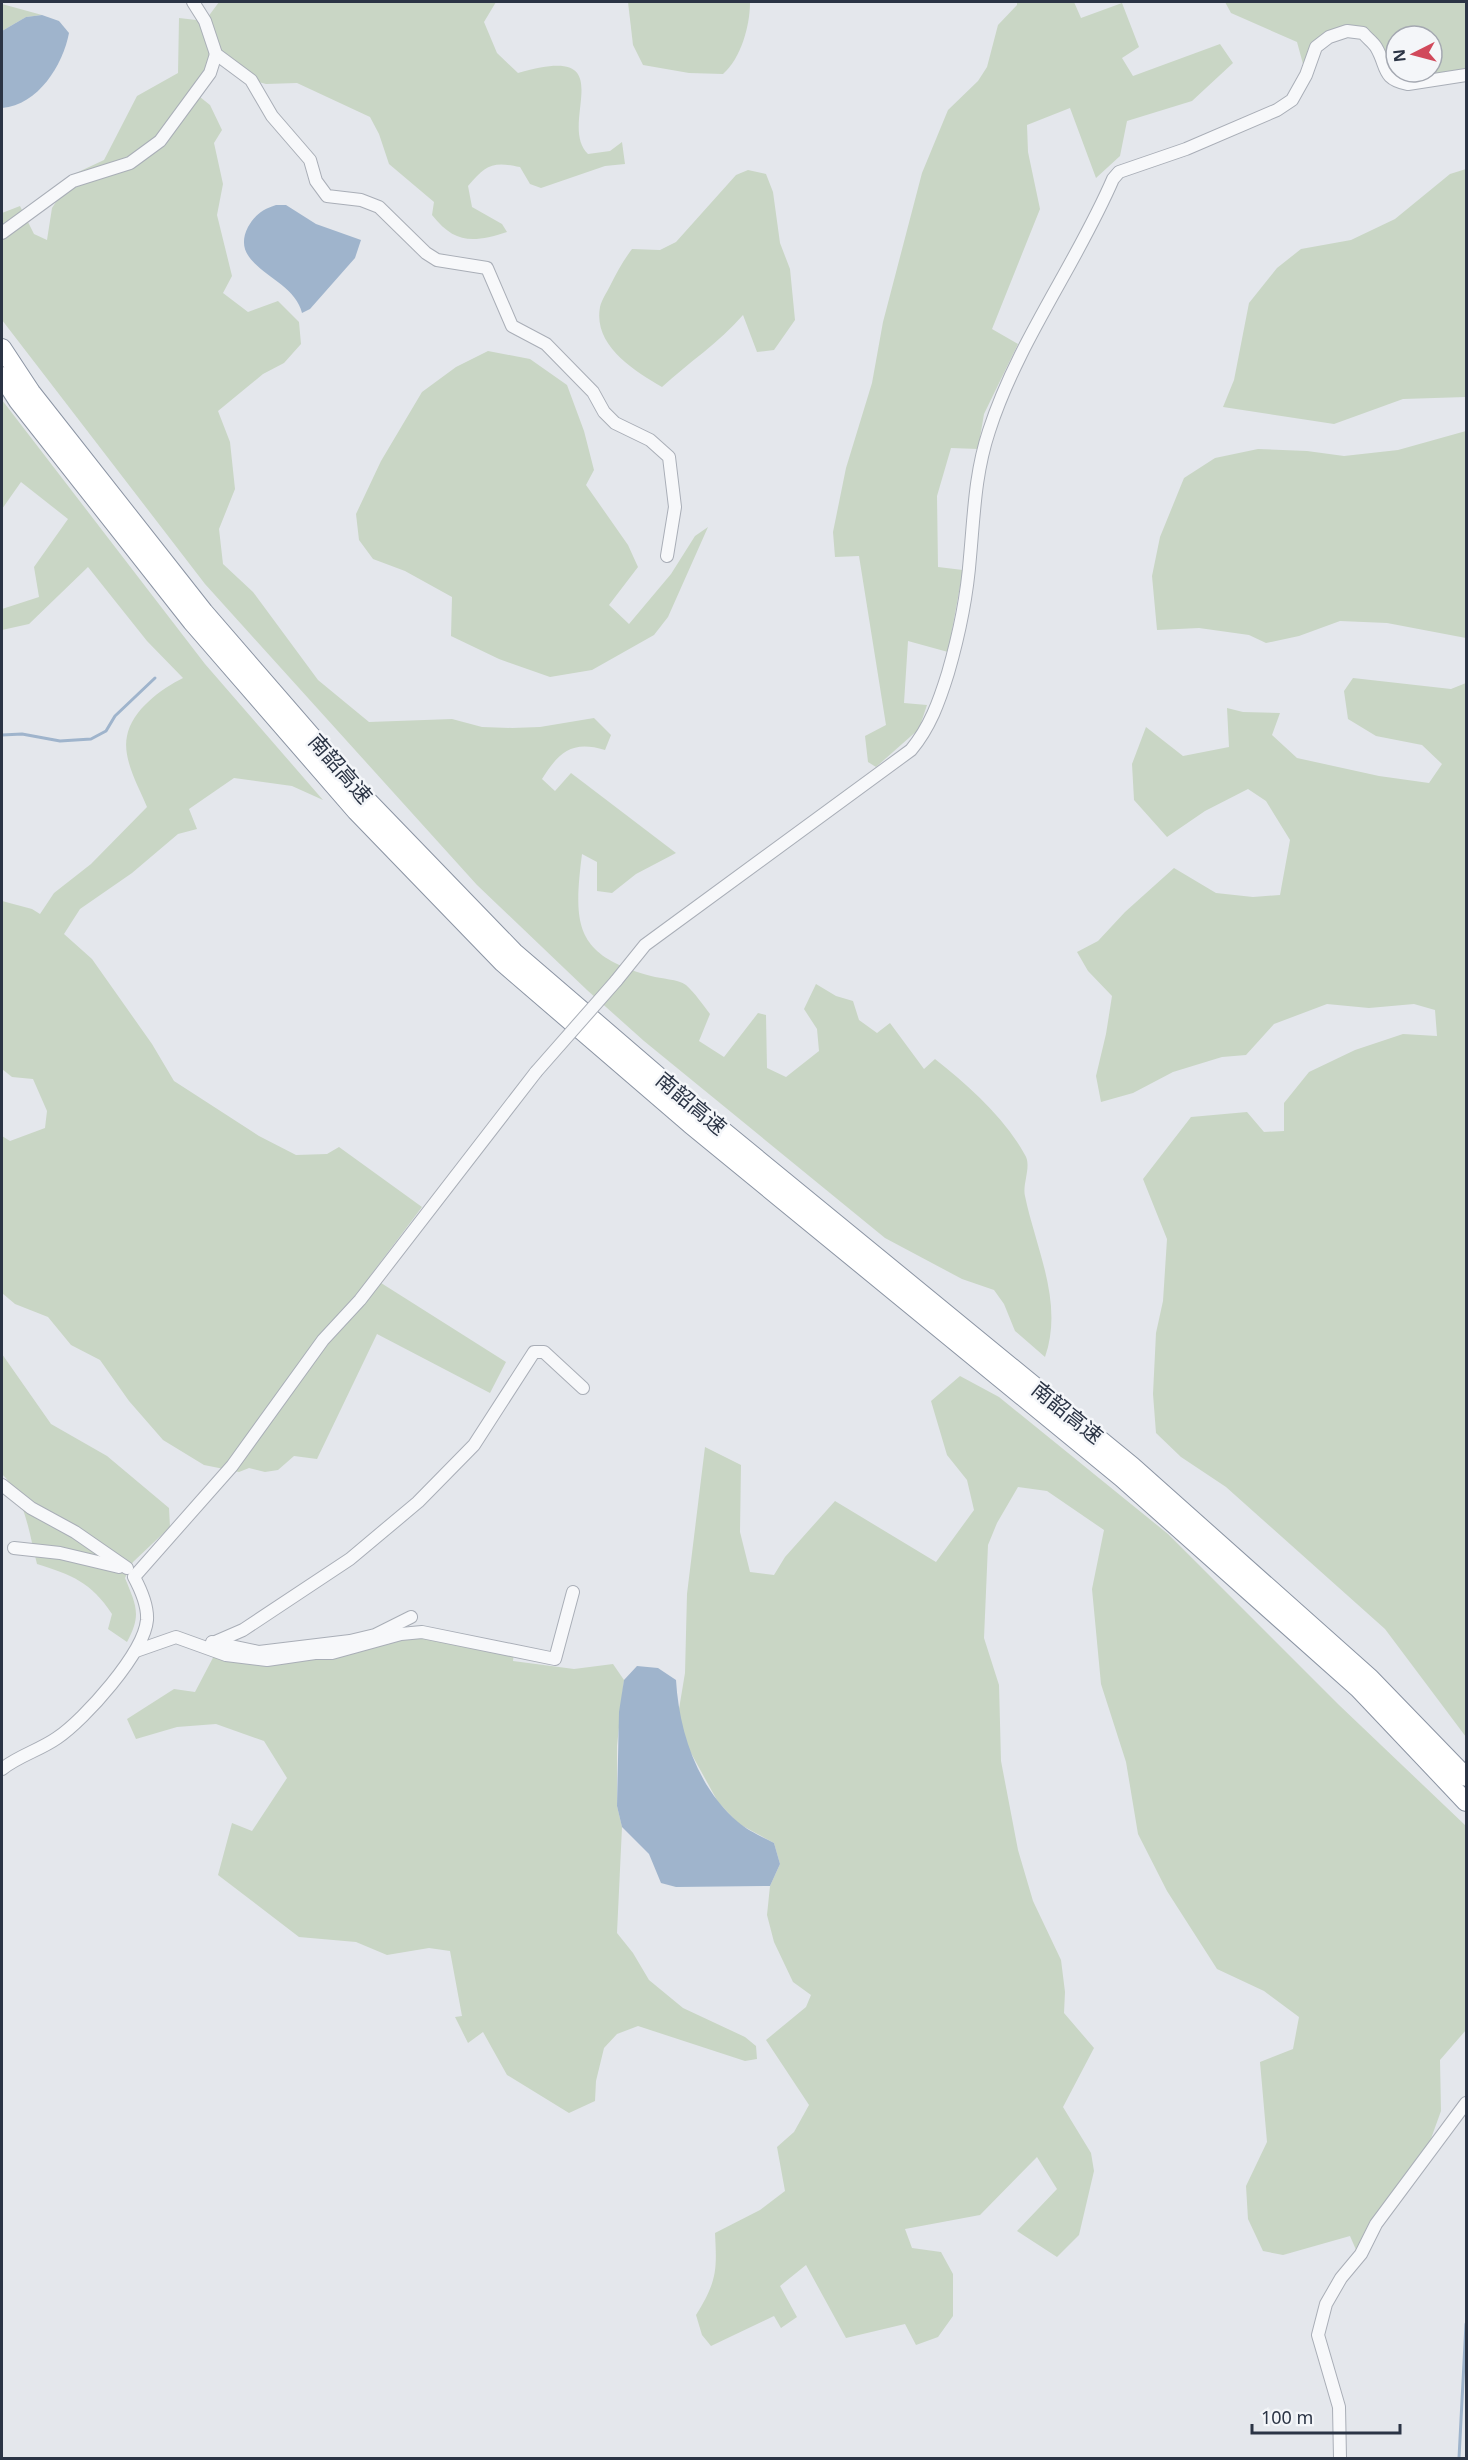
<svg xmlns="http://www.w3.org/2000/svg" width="1468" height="2460" font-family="'Noto Sans','Noto Sans SC',sans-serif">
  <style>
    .green { fill: #c9d6c5; fill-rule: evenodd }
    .water { fill: #9fb4cc }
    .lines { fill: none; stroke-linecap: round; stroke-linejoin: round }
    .stream { stroke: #9fb4cc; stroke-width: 3 }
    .minor-casing { stroke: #a9aeb7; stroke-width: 14 }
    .highway-casing { stroke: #8b94a3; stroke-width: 20 }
    .minor { stroke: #f7f8fa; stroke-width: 12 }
    .highway { stroke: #fff; stroke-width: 18 }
    .minor-bridge-casing { stroke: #a9aeb7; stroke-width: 14; stroke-linecap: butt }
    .minor-bridge { stroke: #f7f8fa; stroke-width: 12 }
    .labels { text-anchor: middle; stroke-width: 5; stroke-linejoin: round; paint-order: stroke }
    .street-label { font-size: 21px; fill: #2b3445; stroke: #f4f6f9 }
  </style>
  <rect width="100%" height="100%" fill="#e4e7ec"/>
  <g class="green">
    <path d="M219 2H496L484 22 497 53 518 73C626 41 556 123 588 154L610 151 622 142 625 164 605 166 541 188 530 184 520 167C492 161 486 165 468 186L472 207 502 224 507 232C473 243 455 244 432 215L434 202 389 164 379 134 370 117 297 83 266 84 251 80 216 54 195 93 210 105 222 130 214 143 223 184 217 215 232 276 223 293 248 312 278 301 299 322 301 344 284 363 263 374 218 411 230 442 235 489 219 529 223 564 253 592 318 680 369 722 452 719 482 727 512 728 540 727 594 718 611 735 605 750C572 740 559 752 542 779L555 791 571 773 676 853 636 874 612 893 597 891V862L582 854C573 926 575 955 651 976 661 979 678 979 686 985 695 993 703 1005 710 1014L699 1041 724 1057 758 1013 766 1015 767 1068 786 1077 819 1051 817 1029 804 1009 816 984 836 996 853 1001 859 1020 877 1033 890 1023 924 1069 935 1059C969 1086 1004 1117 1025 1155 1032 1166 1022 1184 1025 1196 1036 1249 1064 1303 1045 1357L1015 1331 1004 1304 994 1290 962 1279 885 1238 644 1041 587 990 477 885 205 584 2 320V213L20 206 34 234 47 240 52 208 74 174 104 160 137 96 178 73 179 18 205 21Z"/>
    <path d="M628 2H750C750 26 741 58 723 74L689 73 643 65 633 45Z"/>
    <path d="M1017 2H1074L1081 18 1122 3 1139 47 1122 58 1133 76 1220 44 1233 63 1192 101 1127 121 1120 156 1096 178 1070 108 1027 125 1028 152 1040 209 992 329 1018 344 984 414 978 449 951 448 937 496 938 567 963 570 948 652 908 641 904 703 927 705 919 729 876 767 868 762 865 736 886 725 859 556 835 557 833 532 846 468 872 383 883 322 922 173 948 110 978 81 987 67 998 25 1017 5Z"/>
    <path d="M1225 2H1466V75L1399 82 1363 33 1329 37 1306 75 1297 42 1231 13ZM1396 36H1432V72H1396Z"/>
    <path d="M2 4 42 15 26 17 2 31Z"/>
    <path d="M1466 169V397L1403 399 1334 424 1223 407 1234 380 1249 303 1277 268 1301 249 1351 240 1395 219 1450 174Z"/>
    <path d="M748 170 766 174 773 192 780 243 790 269 795 320 774 350 757 352 743 315C719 343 689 362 662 387 633 370 593 345 600 307 602 299 607 292 610 286 617 272 623 261 632 249L660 250 676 242 736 175Z"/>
    <path d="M488 351 530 359 567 385 584 431 594 470 586 485 628 545 638 567 609 605 629 624 671 574 695 536 708 527 668 617 654 635 592 670 550 677 499 659 451 636 452 597 405 571 373 559 359 540 356 514 381 461 422 392 456 367Z"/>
    <path d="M2 400 205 664 323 800 292 786 234 778 189 809 197 829 178 834 132 873 80 909 64 934 92 959 152 1044 174 1081 259 1136 296 1155 327 1154 339 1147 422 1207 370 1276 506 1362 490 1393 377 1334 317 1459 294 1456 278 1470 265 1472 249 1468 239 1472 204 1465 163 1440 129 1401 100 1360 71 1345 48 1317 15 1304 2 1293V1136L10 1141 45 1128 47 1111 33 1079 12 1077 2 1069V901L32 909 40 914 54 893 91 864 147 807C139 787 122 759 127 736 132 710 161 689 183 678L147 641 88 567 29 624 2 630V609L39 597 34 567 68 519 21 482 2 509Z"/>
    <path d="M1466 431V638L1387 623 1340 621 1299 636 1266 643 1249 635 1199 628 1157 630 1152 576 1160 537 1184 478 1215 458 1258 449 1307 451 1344 456 1398 450Z"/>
    <path d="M1353 678 1451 689 1466 683V1737L1385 1629 1226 1487 1181 1457 1156 1433 1153 1394 1156 1333 1163 1301 1167 1239 1143 1179 1191 1117 1247 1112 1264 1132 1284 1131V1103L1309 1072 1355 1050 1403 1034 1437 1036 1435 1010 1414 1004 1369 1008 1327 1004 1274 1024 1246 1055 1222 1057 1173 1072 1133 1093 1101 1102 1096 1076 1106 1034 1112 996 1088 971 1077 952 1098 941 1125 912 1174 868 1216 893 1253 897 1280 895 1290 840 1266 801 1248 789 1205 811 1167 837 1134 800 1132 764 1146 727 1183 756 1229 747 1227 708 1243 712 1280 713 1272 735 1297 758 1379 776 1429 783 1442 764 1422 745 1376 736 1348 719 1344 691Z"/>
    <path d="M2 1354 51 1424 107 1456 169 1508 170 1527 133 1562 125 1578C136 1605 142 1615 127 1642L108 1629 112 1614C91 1582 72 1575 37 1564 29 1533 25 1496 2 1474Z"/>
    <path d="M960 1376 999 1397 1168 1534 1339 1705 1466 1826V2030L1440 2060 1441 2111 1425 2155 1357 2252 1350 2236 1283 2255 1263 2251 1248 2219 1246 2186 1267 2142 1260 2062 1293 2049 1299 2017 1264 1991 1217 1969 1167 1891 1138 1834 1126 1762 1101 1684 1092 1589 1104 1530 1047 1491 1018 1487 997 1523 988 1545 984 1638 999 1685 1001 1761 1018 1850 1033 1901 1061 1960 1065 1992 1064 2013 1094 2048 1063 2107 1091 2153 1094 2171 1079 2235 1057 2257 1017 2231 1057 2189 1037 2157 980 2215 905 2229 912 2248 941 2252 953 2274V2316L938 2337 916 2345 905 2324 846 2338 806 2265 780 2286 797 2317 781 2328 774 2316 711 2346 702 2335 696 2315C717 2281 717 2271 715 2233L760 2210 785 2191 777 2147 794 2132 809 2105 766 2040 806 2007 811 1995 793 1982 774 1942 767 1915 770 1886 780 1864 774 1843 739 1824 718 1802 686 1744 678 1715 685 1673 687 1594 705 1447 741 1465 740 1532 750 1572 774 1575 785 1557 835 1501 936 1562 974 1510 967 1480 947 1455 931 1401Z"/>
    <path d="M401 1634 514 1652 513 1661 574 1669 613 1664 624 1680 617 1746V1806L622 1827 617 1933 633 1953 649 1980 683 2008 745 2037 756 2046 757 2059 745 2061 638 2026 617 2034 604 2048 596 2081 595 2101 569 2113 507 2075 483 2032 468 2043 455 2017 462 2016 450 1951 429 1948 387 1955 356 1942 299 1937 218 1875 232 1823 252 1831 287 1778 264 1741 216 1724 177 1727 136 1739 127 1719 174 1689 195 1692 216 1652Z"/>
  </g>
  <g class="water">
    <path d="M42 15 59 21 69 33C63 65 38 105 2 108V31L26 17Z"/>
    <path d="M276 205H286L316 224 361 240 355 258 310 309 302 313C294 276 227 268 248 227 255 215 263 209 276 205Z"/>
    <path d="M637 1666 658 1668 676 1680C679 1731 697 1787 738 1822 748 1831 763 1837 774 1843L780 1864 770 1886 676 1887 661 1883 649 1854 622 1827 617 1806 619 1712 624 1680Z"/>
  </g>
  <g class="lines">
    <g class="stream">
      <path d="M2 735 22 734 60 741 91 739 106 731 115 716 155 678"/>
      <path d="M1459 2458 1466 2324"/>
    </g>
    <g class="minor-casing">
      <g id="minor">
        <path d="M193 2 205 21 216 54 251 80 272 116 310 160 316 181 327 196 361 200 379 207 426 253 437 260 487 268 512 326 546 344 593 392 604 412 615 423 650 440 669 457 675 507 667 556"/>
        <path d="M2 233 73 181 130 163 160 141 210 73 216 54"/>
        <path d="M616 981 645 945 911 750C930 727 939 702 948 673 959 635 967 597 970 557 974 514 975 473 989 431 1018 341 1076 265 1113 179L1119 172 1186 149 1277 110 1292 100 1306 75 1316 47 1329 37 1347 31 1363 33C1367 38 1373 42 1376 47 1388 67 1381 79 1408 84L1466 75"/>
        <path d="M2 1485 31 1508 75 1532 127 1568"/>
        <path d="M14 1548 60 1553 119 1567"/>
        <path d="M212 1642 259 1652 350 1641 375 1635 411 1617"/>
        <path d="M213 1643 243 1630 350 1559 418 1502 474 1445 534 1352H544L583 1388"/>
        <path d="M136 1651 176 1637 226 1655 267 1660 315 1653H332L401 1634 422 1632 555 1659 573 1592"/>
        <path d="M2 1769C18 1756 40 1750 57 1738 85 1719 144 1653 147 1620 148 1605 141 1590 134 1577L232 1466 323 1340 360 1300 536 1072"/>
        <path d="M1340 2458 1339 2407 1318 2335 1326 2304 1341 2278 1361 2254 1376 2224 1466 2103"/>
      </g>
    </g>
    <g class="highway-casing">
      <g id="highway">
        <path d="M2 348 31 392 204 612 367 800 514 952 700 1112 1132 1466 1370 1678 1466 1777"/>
        <path d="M2 376 18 401 192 622 356 811 503 963 690 1124 1122 1478 1359 1689 1466 1802"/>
      </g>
    </g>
    <use href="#minor" class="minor"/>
    <use href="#highway" class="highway"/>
    <g class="minor-bridge-casing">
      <path id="minor-bridge" d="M536 1072 616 981"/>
    </g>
    <use href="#minor-bridge" class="minor-bridge"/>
  </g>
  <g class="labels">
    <g class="street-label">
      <text transform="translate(340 769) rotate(49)" y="7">南韶高速</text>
      <text transform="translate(691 1104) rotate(40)" y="7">南韶高速</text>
      <text transform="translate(1067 1413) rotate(39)" y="7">南韶高速</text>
    </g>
  </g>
  <rect width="1468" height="2460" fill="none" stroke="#2b3445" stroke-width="6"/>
  <g transform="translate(1414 54) rotate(264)"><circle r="28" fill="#f4f6f9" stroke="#a4a8b1" stroke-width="1.5"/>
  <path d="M0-4.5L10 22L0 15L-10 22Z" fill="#d1495b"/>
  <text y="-9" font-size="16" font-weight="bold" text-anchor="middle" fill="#2b3445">N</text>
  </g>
  <path d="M1252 2424v9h148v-9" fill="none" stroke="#2b3445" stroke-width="3"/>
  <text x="1261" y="2424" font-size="18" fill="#2b3445" stroke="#f4f6f9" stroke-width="4.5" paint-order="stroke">100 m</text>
</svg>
